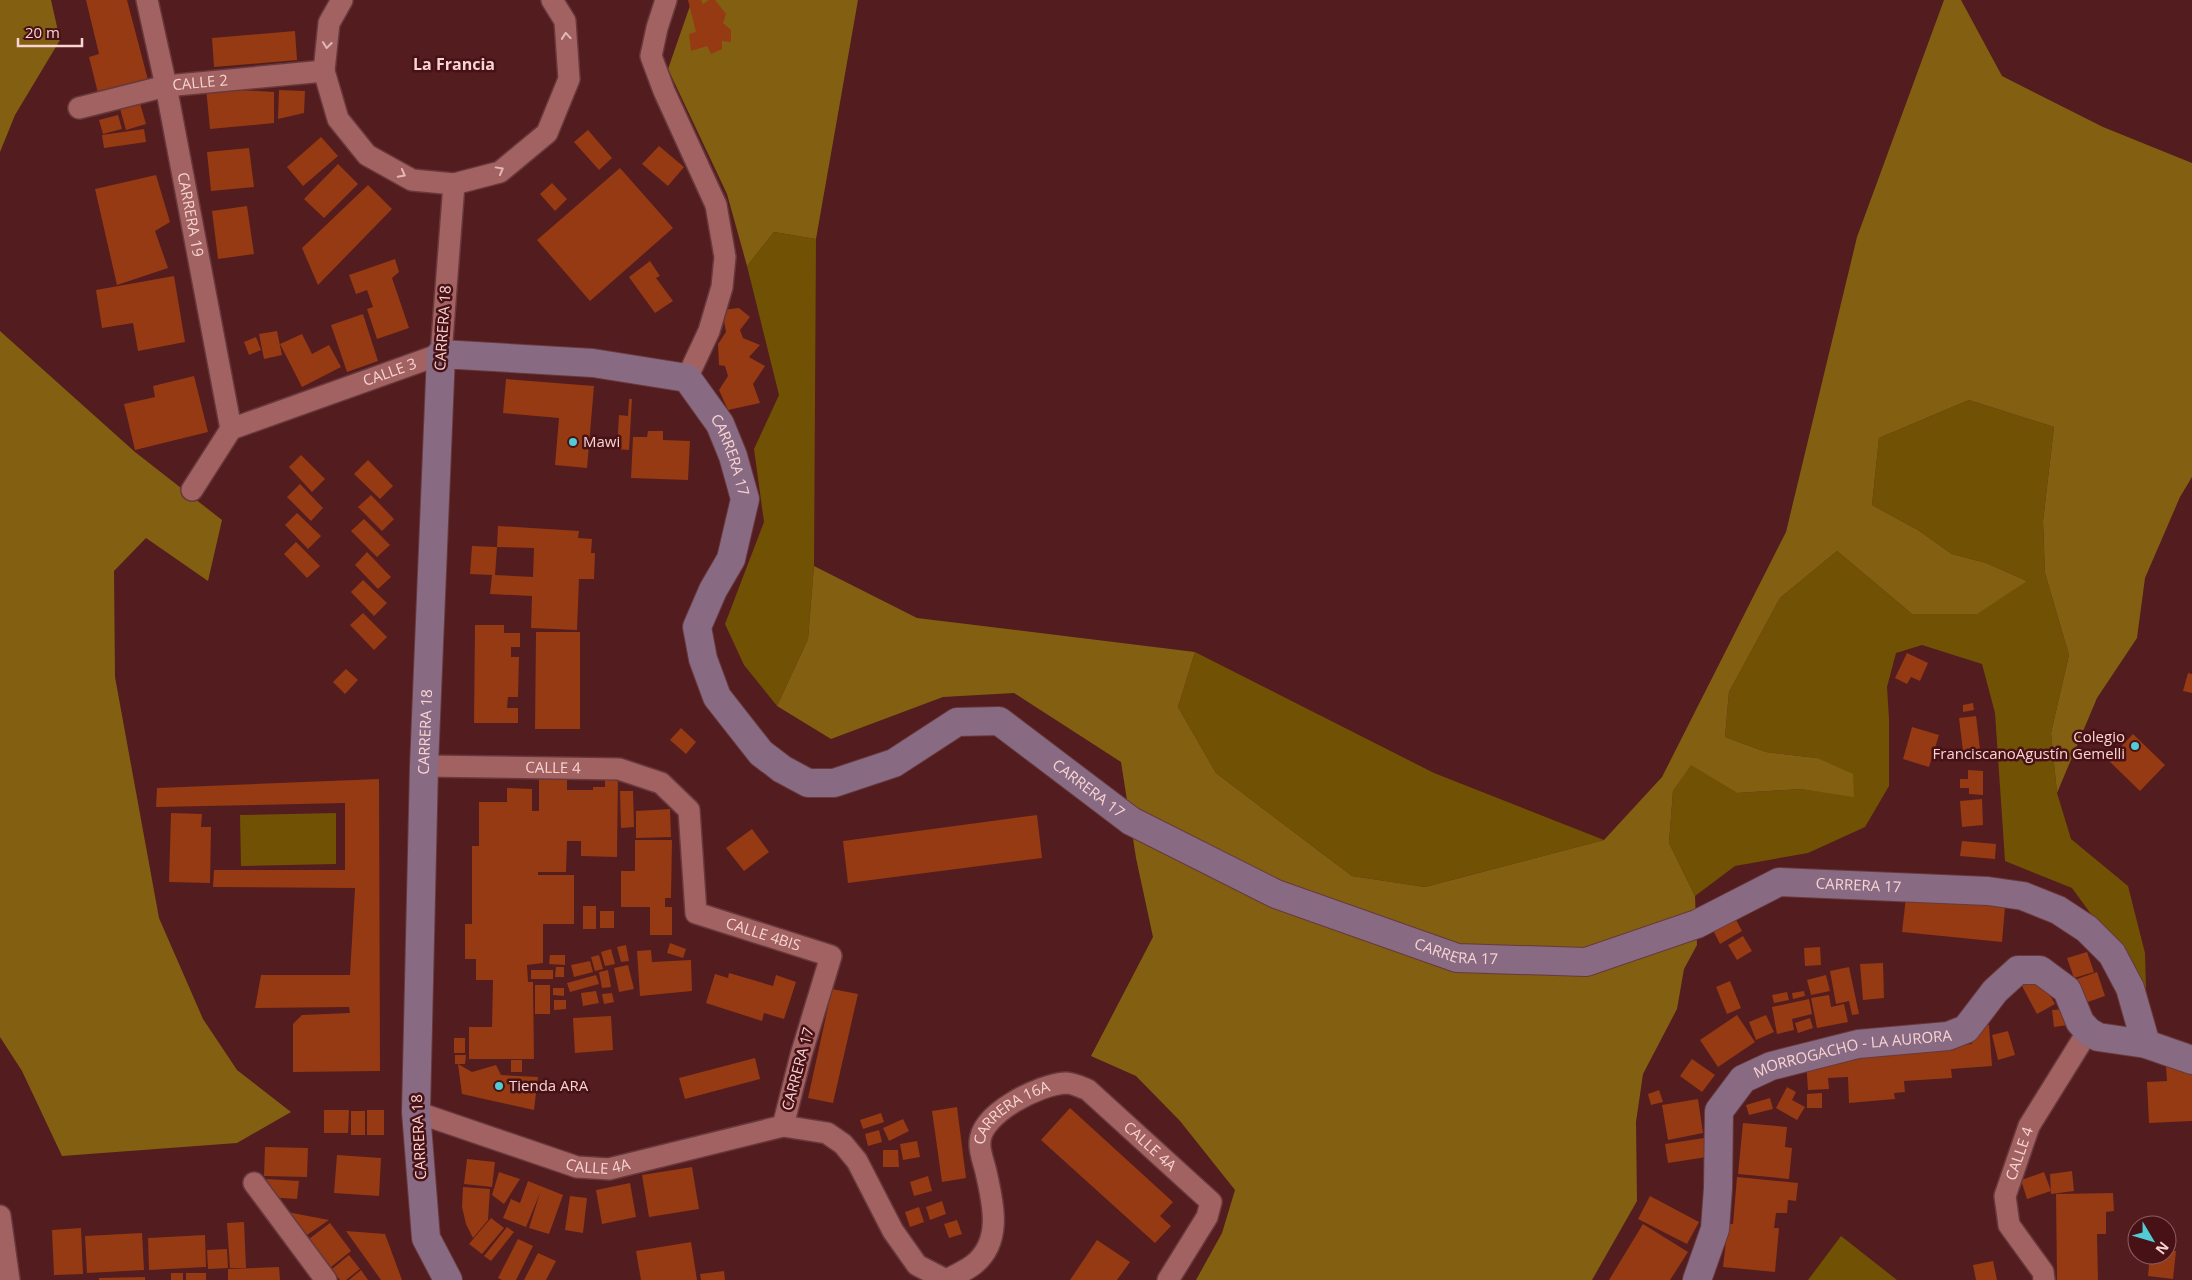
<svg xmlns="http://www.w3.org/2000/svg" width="2192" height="1280" font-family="'Open Sans',sans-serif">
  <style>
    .green { fill: #715104 }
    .forest { fill: #835f12 }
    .building { fill: #953a13; fill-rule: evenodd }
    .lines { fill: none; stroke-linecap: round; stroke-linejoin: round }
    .street-casing { stroke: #68393c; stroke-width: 24 }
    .secondary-casing { stroke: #68393c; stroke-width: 30 }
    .street { stroke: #a16261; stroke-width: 21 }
    .secondary { stroke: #886a83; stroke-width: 28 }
    .oneway { stroke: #e2b8b6 }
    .poi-dot { fill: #51ccd4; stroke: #471115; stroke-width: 2 }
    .labels { text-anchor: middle; stroke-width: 5; stroke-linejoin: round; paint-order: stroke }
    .street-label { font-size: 15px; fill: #f8d4d2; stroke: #471115 }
    .poi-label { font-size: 15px; fill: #f8d4d2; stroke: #471115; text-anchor: start }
    .neighbourhood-label { font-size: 16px; font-weight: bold; fill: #f8d4d2; stroke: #471115 }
  </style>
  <rect width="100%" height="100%" fill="#531c1e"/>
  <g class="green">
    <path d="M774 232 816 239 814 566 808 639 777 706 744 665 725 624 764 522 754 449 779 395 747 266Z"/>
    <path d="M1969 400 2054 427 2043 521 2045 573 2069 655 2051 733 2057 793 2071 839 2128 886 2145 953 2146 990 2072 888 2005 861 1995 713 1982 664 1922 645 1896 653 1887 687 1889 719V786L1865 827 1808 853 1735 866 1695 896 1669 843 1673 791 1691 764 1737 793 1800 789 1854 796 1817 758 1766 752 1725 737 1729 692 1780 598 1837 551 1912 614 2027 581 1986 563 1952 554 1918 530 1872 505 1879 438Z"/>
    <path d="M1195 652 1434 773 1604 840 1425 887 1352 876 1216 773 1178 707Z"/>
    <path d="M336 813V864L241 866 240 815Z"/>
    <path d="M1841 1236 1897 1280H1808Z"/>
  </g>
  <g class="forest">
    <path d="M0 0H51L60 40 15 115 0 152Z"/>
    <path d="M692 0H858L816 239 774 232 747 266 727 194 668 69Z"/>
    <path d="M1944 0H1961L2002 76 2103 127 2192 163V477L2180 497 2145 578 2137 638 2097 698 2057 793 2051 733 2069 655 2045 573 2043 521 2054 427 1969 400 1879 438 1872 505 1918 530 1952 554 1986 563 2027 581 1977 614H1912L1837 551 1780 598 1729 692 1725 737 1766 752 1817 758 1853 774 1854 797 1800 789 1737 793 1691 765 1673 791 1669 843 1695 896 1697 945 1684 969 1677 1009 1643 1074 1636 1122 1637 1201 1592 1280H1196L1222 1233 1235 1190 1180 1121 1136 1076 1091 1056 1153 937 1136 858 1121 762 1014 693 943 697 831 739 777 706 808 639 814 566 917 618 1195 652 1178 707 1216 773 1352 876 1425 887 1604 840 1662 777 1786 532 1857 237Z"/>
    <path d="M0 331 135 452 222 520 208 581 146 538 114 571 115 677 159 918 203 1019 237 1070 291 1112 237 1143 62 1156 22 1071 0 1037Z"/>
  </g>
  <g class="building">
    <path d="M86 0H127L148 80 98 93 89 57 99 54Z"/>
    <path d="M688 0H701L703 4 709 0H715L726 14 723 23 731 30V42L722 41V49L711 54 707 46 691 51 689 34 696 32Z"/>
    <path d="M295 31 297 60 214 67 212 38Z"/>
    <path d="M206 88 274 92V123L210 129Z"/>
    <path d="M279 90 305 91 304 113 278 119Z"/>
    <path d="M139 100 146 124 126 130 119 105Z"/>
    <path d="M118 115 122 129 103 134 99 120Z"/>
    <path d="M144 129 146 142 104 148 102 135Z"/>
    <path d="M588 130 612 158 599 170 574 142Z"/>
    <path d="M321 137 338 156 303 186 287 167Z"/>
    <path d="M659 146 684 167 668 186 642 164Z"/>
    <path d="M249 148 254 187 211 191 207 152Z"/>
    <path d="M338 164 358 184 324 218 304 199Z"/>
    <path d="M620 168 673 228 590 301 537 240Z"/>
    <path d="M156 175 170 222 155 231 168 268 117 285 95 189Z"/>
    <path d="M552 183 567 199 555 211 540 194Z"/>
    <path d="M368 185 392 209 318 285 302 248Z"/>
    <path d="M247 206 254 254 218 259 212 211Z"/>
    <path d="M395 259 399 272 392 278 409 328 377 339 367 309 373 307 367 290 356 294 349 275Z"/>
    <path d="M650 261 660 276 656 278 673 301 655 313 629 277Z"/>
    <path d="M174 276 185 342 138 351 133 323 102 328 96 290Z"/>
    <path d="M739 308 750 317 740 330 743 338 760 345 749 357 765 366 753 384 760 403 728 410 719 390 728 376 725 366 719 365 718 344 726 332 722 310Z"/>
    <path d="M363 314 378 361 347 372 331 325Z"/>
    <path d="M277 331 282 355 264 359 259 334Z"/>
    <path d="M302 334 312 354 329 345 341 367 302 387 280 344Z"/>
    <path d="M256 337 261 350 249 355 244 342Z"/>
    <path d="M194 376 208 432 135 450 124 404 155 397 153 386Z"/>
    <path d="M506 379 594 386 587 468 555 465 559 418 503 413Z"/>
    <path d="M629 399H632L629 450 617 449 619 415 628 416Z"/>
    <path d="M648 431H663V440L690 441 688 480 631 478 633 437H647Z"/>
    <path d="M301 455 325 479 312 492 289 467Z"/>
    <path d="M368 460 393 486 380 499 354 474Z"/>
    <path d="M300 484 323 508 311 521 287 497Z"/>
    <path d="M371 495 394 519 382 531 358 507Z"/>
    <path d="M297 513 321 536 308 549 285 525Z"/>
    <path d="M364 519 390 545 377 557 351 531Z"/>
    <path d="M498 526 579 531 578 538 592 539 591 553H595L594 579H579L577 630 531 628 532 596 490 594 492 575 470 574 472 546 497 547ZM497 547 534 548 533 577 495 575Z"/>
    <path d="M296 542 320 566 307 578 284 554Z"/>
    <path d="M367 552 391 577 378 589 355 565Z"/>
    <path d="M363 580 387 603 374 616 351 592Z"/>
    <path d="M363 613 387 637 374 650 350 625Z"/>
    <path d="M475 625H504V633H520V647H511V657H519L518 697H508L507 708H518V723H474Z"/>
    <path d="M536 632H580V729H535Z"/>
    <path d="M1907 653 1928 663 1920 681 1911 677 1907 684 1895 678Z"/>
    <path d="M346 669 358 680 345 694 333 682Z"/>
    <path d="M2188 673 2192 674V693L2183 691Z"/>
    <path d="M1973 703 1974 710 1963 712V705Z"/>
    <path d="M1976 716 1980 749 1963 751 1959 718Z"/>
    <path d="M1912 727 1939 735 1929 767 1903 759Z"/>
    <path d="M681 728 696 742 686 754 670 740Z"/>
    <path d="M2133 734 2165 765 2140 791 2108 760Z"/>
    <path d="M1968 770 1983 771V795L1969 794V788H1960V779H1968Z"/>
    <path d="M605 772H618L617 857 581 856V841H567L566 872H538V875H574V924H543V963L527 965 528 982H533L534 1059H469V1027H492L493 980H476V959H465V924H472V846H479V802H507V788L532 789V811H539V775L567 774V790H593V787H605Z"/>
    <path d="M379 779 380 1071 293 1072V1024L302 1015 350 1013 349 1007 255 1008 261 975H350L355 888 213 887 214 870H345V803L156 807 157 788Z"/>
    <path d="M620 791H633L634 827 621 828Z"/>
    <path d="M1982 799 1983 825 1962 827 1960 801Z"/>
    <path d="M670 809 671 837 636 838V811Z"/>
    <path d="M171 813 202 814 201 827H211L210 883 169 882Z"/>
    <path d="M1037 815 1042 858 848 883 843 841Z"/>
    <path d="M752 829 769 852 744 871 726 848Z"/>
    <path d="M635 840H672L671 898H665V907H672V935H650V907H621V871H635Z"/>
    <path d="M1962 841 1996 844 1995 859 1960 856Z"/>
    <path d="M1906 897 2005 907 2002 942 1902 932Z"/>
    <rect x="583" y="906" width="13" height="23"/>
    <rect x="600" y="911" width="14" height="17"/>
    <path d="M1735 918 1742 931 1720 944 1713 930Z"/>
    <path d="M1743 936 1752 951 1737 960 1728 945Z"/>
    <path d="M670 943 686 949 683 958 667 953Z"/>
    <path d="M626 945 629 961 621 962 617 947Z"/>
    <path d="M1820 947 1821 965 1805 966 1804 948Z"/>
    <path d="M611 949 615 964 605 966 601 952Z"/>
    <path d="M651 950 652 962 691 960 692 991 640 996 637 951Z"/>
    <path d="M2087 952 2094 972 2074 978 2067 958Z"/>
    <path d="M550 955H565V965L549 964Z"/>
    <path d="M599 955 603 969 595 971 591 957Z"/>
    <path d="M590 961 593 972 574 977 571 965Z"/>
    <path d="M1883 963 1884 998 1863 1000 1860 964Z"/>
    <path d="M628 965 634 989 619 992 614 968Z"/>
    <path d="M556 967H564V977H555Z"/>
    <path d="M1849 967 1859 1014 1852 1015 1849 1001 1836 1004 1830 971Z"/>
    <rect x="531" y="970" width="22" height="9"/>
    <path d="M608 970 611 987 602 988 599 972Z"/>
    <path d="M2097 972 2105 996 2085 1003 2077 979Z"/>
    <path d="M729 973 773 986 776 975 796 982 784 1019 764 1013 762 1021 706 1003 715 974 728 978Z"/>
    <path d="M596 975 599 984 570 992 567 983Z"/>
    <path d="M1826 975 1830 991 1811 995 1807 980Z"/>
    <path d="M2039 976 2055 1004 2037 1014 2022 986Z"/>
    <path d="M1730 981 1741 1008 1727 1014 1716 987Z"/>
    <rect x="535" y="985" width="15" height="29"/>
    <path d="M553 988H564V996L553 995Z"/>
    <path d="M832 989 858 994 833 1103 808 1098Z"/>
    <path d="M596 991 599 1003 583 1006 581 993Z"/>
    <path d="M1804 991 1805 996 1793 999 1792 993Z"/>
    <path d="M1787 992 1789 1000 1774 1003 1772 995Z"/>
    <path d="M612 993 614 1002 604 1004 602 994Z"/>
    <path d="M1829 995 1831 1007 1844 1004 1848 1022 1817 1028 1811 998Z"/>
    <path d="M1809 999 1812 1014 1792 1019 1794 1030 1777 1034 1772 1007Z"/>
    <path d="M554 1000H566V1009L554 1010Z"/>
    <path d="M2066 1009 2068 1025 2054 1027 2052 1010Z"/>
    <path d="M1737 1015 1755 1042 1718 1067 1700 1040Z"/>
    <path d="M1766 1015 1774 1032 1756 1040 1749 1022Z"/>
    <path d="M611 1016 613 1050 575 1053 573 1018Z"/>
    <path d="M1810 1018 1813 1028 1798 1033 1795 1023Z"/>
    <path d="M1989 1025 1992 1066 1951 1069 1952 1078 1904 1081 1905 1092 1894 1093 1895 1099 1849 1103 1848 1077 1828 1078 1829 1089 1808 1090 1806 1061 1972 1044 1971 1026Z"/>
    <path d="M2008 1031 2015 1055 1998 1060 1992 1035Z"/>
    <rect x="454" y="1038" width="11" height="15"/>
    <path d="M455 1055H466L465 1064H458L472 1072 496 1065 501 1075 538 1077 534 1110 462 1094 458 1064H455Z"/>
    <path d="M755 1058 760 1079 685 1099 679 1078Z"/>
    <path d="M1692 1059 1715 1075 1702 1092 1680 1076Z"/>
    <rect x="511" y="1060" width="11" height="12"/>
    <path d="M2192 1066V1121L2149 1123 2147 1082 2167 1081 2166 1067Z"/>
    <path d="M1787 1087 1796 1092 1792 1100 1805 1107 1797 1120 1776 1108Z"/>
    <path d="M1659 1090 1663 1102 1651 1105 1648 1094Z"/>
    <path d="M1822 1093V1108H1807V1094Z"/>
    <path d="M1770 1098 1773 1109 1749 1115 1746 1105Z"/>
    <path d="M1698 1099 1703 1133 1668 1140 1662 1105Z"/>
    <path d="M957 1107 966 1178 942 1182 932 1111Z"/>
    <path d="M1070 1108 1173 1202 1160 1216 1171 1226 1155 1243 1041 1140Z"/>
    <path d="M324 1110H349L348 1133H324Z"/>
    <rect x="367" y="1110" width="17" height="25"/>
    <rect x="351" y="1111" width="14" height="24"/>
    <path d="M881 1113 884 1122 863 1129 860 1120Z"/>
    <path d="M903 1119 909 1131 889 1141 883 1128Z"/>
    <path d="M1743 1123 1787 1127 1785 1147 1792 1148 1789 1179 1738 1174Z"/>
    <path d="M879 1130 882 1142 868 1146 865 1134Z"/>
    <path d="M1704 1138 1707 1157 1668 1163 1665 1144Z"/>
    <path d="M917 1141 920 1157 903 1160 900 1144Z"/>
    <path d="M265 1147 308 1148 307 1177 264 1176Z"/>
    <path d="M883 1150H898L899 1167H883Z"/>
    <path d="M337 1155 381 1158 379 1196 334 1193Z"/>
    <path d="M467 1159 495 1162 492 1187 464 1184Z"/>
    <path d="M692 1167 699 1209 649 1217 642 1175Z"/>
    <path d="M2072 1171 2074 1191 2051 1194 2050 1174Z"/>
    <path d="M499 1172 520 1179 504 1204 492 1195Z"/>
    <path d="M2044 1172 2051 1191 2027 1199 2021 1180Z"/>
    <path d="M928 1176 932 1191 914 1196 910 1182Z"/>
    <path d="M1737 1177 1798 1183 1796 1201 1788 1200 1787 1213H1776L1774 1228H1779L1775 1272 1723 1267 1728 1224H1733Z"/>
    <path d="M267 1179 299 1181 297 1199 266 1197Z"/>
    <path d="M528 1181 563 1195 549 1234 529 1228 540 1193 526 1227 503 1218 511 1199 520 1203Z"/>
    <path d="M630 1183 636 1217 602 1224 596 1190Z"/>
    <path d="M463 1187 490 1189 488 1220 473 1238 466 1224 462 1207Z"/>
    <path d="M2113 1193 2114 1211 2106 1212V1234H2097L2098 1280H2057L2056 1194Z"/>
    <path d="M570 1196 587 1198 583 1233 565 1230Z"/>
    <path d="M1650 1196 1699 1222 1687 1244 1638 1219Z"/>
    <path d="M942 1201 946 1214 930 1220 926 1207Z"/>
    <path d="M919 1207 924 1222 910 1227 905 1212Z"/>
    <path d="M287 1212 329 1220 304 1237Z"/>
    <path d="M491 1218 504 1228 482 1254 469 1244Z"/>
    <path d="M957 1220 962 1234 949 1238 944 1224Z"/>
    <path d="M244 1222 246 1268H230L227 1223Z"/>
    <path d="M330 1223 351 1251 331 1267 309 1239Z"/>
    <path d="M1643 1224 1688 1252 1670 1280H1609Z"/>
    <path d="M507 1227 514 1232 491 1261 484 1256Z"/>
    <path d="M81 1228 83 1274 54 1275 52 1230Z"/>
    <path d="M346 1231 385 1234 402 1280H381Z"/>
    <path d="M142 1233 144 1270 87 1273 85 1236Z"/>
    <path d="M205 1235 206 1267 149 1270 148 1238Z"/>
    <path d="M518 1239 533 1246 516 1280H502L498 1278Z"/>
    <path d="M1097 1240 1130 1262 1117 1280H1070Z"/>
    <path d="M691 1242 697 1280H641L636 1251Z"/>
    <path d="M227 1249 228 1268 208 1269 207 1250Z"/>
    <path d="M2167 1250 2176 1251 2173 1279 2148 1276 2150 1255H2167Z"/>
    <path d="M538 1253 556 1261 546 1280H524Z"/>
    <path d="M349 1255 360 1269 346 1280H340L332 1269Z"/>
    <path d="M1993 1261 1997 1280H1976L1973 1265Z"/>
    <path d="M279 1267 280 1280H228V1269Z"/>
    <path d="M361 1270 368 1280H349Z"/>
    <path d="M724 1271 725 1280H701L700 1274Z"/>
    <rect x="171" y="1273" width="12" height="7"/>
    <rect x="186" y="1273" width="20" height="7"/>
    <path d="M145 1277V1280H99V1278Z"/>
  </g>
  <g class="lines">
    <g class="street-casing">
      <g id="street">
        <path id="s1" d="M147 0 166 86 231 429"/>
        <path d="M342 0 329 23 324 71 338 119 367 155 412 180 454 184 500 172 547 133 569 79 565 21 552 0"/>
        <path d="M666 0 657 28 651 56 664 91 716 205 725 257 722 287 709 331 687 378"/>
        <path id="s2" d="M79 108 166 86 324 71"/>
        <path id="s3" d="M192 490 231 429 441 354 454 184"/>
        <path id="s4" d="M424 766 619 769 661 783 689 810 696 913 831 956 801 1055 783 1126"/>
        <path id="s5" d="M416 1112 577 1167 609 1169 783 1126 827 1133 843 1144 857 1161 893 1231 917 1265 946 1280"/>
        <path d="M254 1183 326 1280"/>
        <path d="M0 1216 9 1280"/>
        <path id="s6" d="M947 1280C955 1275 965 1271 973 1265 1003 1242 993 1203 986 1172 984 1163 979 1151 980 1142 981 1113 1040 1084 1066 1083 1073 1083 1081 1087 1088 1090L1211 1202 1207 1217 1168 1280"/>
        <path id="s7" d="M2044 1280 2043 1272 2009 1225 2005 1196 2029 1126 2088 1031"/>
      </g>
    </g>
    <g class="secondary-casing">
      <g id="secondary">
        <path id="s8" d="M448 1280 426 1238 416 1112 424 766 441 354 593 363 687 378 720 424 733 456 745 499 731 559 713 590 697 627 703 659 717 697 761 753 782 769 808 783H834L894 763 957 722 999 721 1131 821 1276 894 1457 958 1586 962 1697 924 1779 882 1988 891 2023 896 2058 910 2087 929 2112 954 2130 988 2146 1044"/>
        <path id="s9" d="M1697 1280 1715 1229 1718 1188 1719 1111 1743 1079 1771 1066 1858 1044 1948 1036 1966 1029 1995 991 2018 970H2040L2067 990 2080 1022 2088 1031 2098 1037 2146 1044 2192 1060"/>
      </g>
    </g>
    <use href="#street" class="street"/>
    <use href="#secondary" class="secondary"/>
  </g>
  <defs><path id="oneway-chevron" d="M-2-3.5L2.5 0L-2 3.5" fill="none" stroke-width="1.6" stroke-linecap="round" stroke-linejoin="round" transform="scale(1.25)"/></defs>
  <g class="oneway">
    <use href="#oneway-chevron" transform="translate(566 36) rotate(-95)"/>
    <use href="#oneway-chevron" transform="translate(327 45) rotate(97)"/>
    <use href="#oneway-chevron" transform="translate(500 170) rotate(-29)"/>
    <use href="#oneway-chevron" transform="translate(402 174) rotate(28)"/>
  </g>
  <g class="poi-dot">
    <circle cx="573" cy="442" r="5"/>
    <circle cx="2135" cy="746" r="5"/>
    <circle cx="499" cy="1086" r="5"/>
  </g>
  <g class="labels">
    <g class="street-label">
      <text dy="5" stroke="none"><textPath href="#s2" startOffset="124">CALLE 2</textPath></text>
      <text dy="5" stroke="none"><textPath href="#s1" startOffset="219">CARRERA 19</textPath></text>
      <text transform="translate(443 328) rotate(-86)" y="5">CARRERA 18</text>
      <text dy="5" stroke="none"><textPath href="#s3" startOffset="241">CALLE 3</textPath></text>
      <text dy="5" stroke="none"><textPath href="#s8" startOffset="1269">CARRERA 17</textPath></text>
      <text dy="5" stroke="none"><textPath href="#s8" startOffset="554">CARRERA 18</textPath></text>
      <text dy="5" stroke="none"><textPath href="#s4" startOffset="129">CALLE 4</textPath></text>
      <text dy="5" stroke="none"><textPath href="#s8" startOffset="1972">CARRERA 17</textPath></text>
      <text dy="5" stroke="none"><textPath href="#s8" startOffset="2798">CARRERA 17</textPath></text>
      <text dy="5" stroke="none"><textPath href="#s4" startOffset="452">CALLE 4BIS</textPath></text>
      <text dy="5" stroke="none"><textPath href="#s8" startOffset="2378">CARRERA 17</textPath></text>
      <text dy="5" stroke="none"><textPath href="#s9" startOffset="326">MORROGACHO - LA AURORA</textPath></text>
      <text transform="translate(798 1069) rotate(-75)" y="5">CARRERA 17</text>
      <text dy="5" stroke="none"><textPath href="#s6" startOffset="206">CARRERA 16A</textPath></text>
      <text transform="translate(419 1137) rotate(-93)" y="5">CARRERA 18</text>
      <text dy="5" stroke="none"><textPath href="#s6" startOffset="378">CALLE 4A</textPath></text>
      <text dy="5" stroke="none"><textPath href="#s7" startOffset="140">CALLE 4</textPath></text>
      <text dy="5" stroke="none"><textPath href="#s5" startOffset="191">CALLE 4A</textPath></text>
    </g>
    <g class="poi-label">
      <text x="583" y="447">Mawi</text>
      <text x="2125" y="742" text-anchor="end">Colegio<tspan x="2125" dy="17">FranciscanoAgustín Gemelli</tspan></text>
      <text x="509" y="1091">Tienda ARA</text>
    </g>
    <g class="neighbourhood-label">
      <text x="454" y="70">La Francia</text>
    </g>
  </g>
  <g transform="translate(2152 1240) rotate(128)"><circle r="24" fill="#471115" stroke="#8e5f61"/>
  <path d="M0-4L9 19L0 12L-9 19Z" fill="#51ccd4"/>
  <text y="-8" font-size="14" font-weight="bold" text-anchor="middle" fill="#f8d4d2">N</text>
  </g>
  <path d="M18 38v8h64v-8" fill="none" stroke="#f8d4d2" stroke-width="2.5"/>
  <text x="25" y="38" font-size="15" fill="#f8d4d2" stroke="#471115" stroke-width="4" paint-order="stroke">20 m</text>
</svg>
